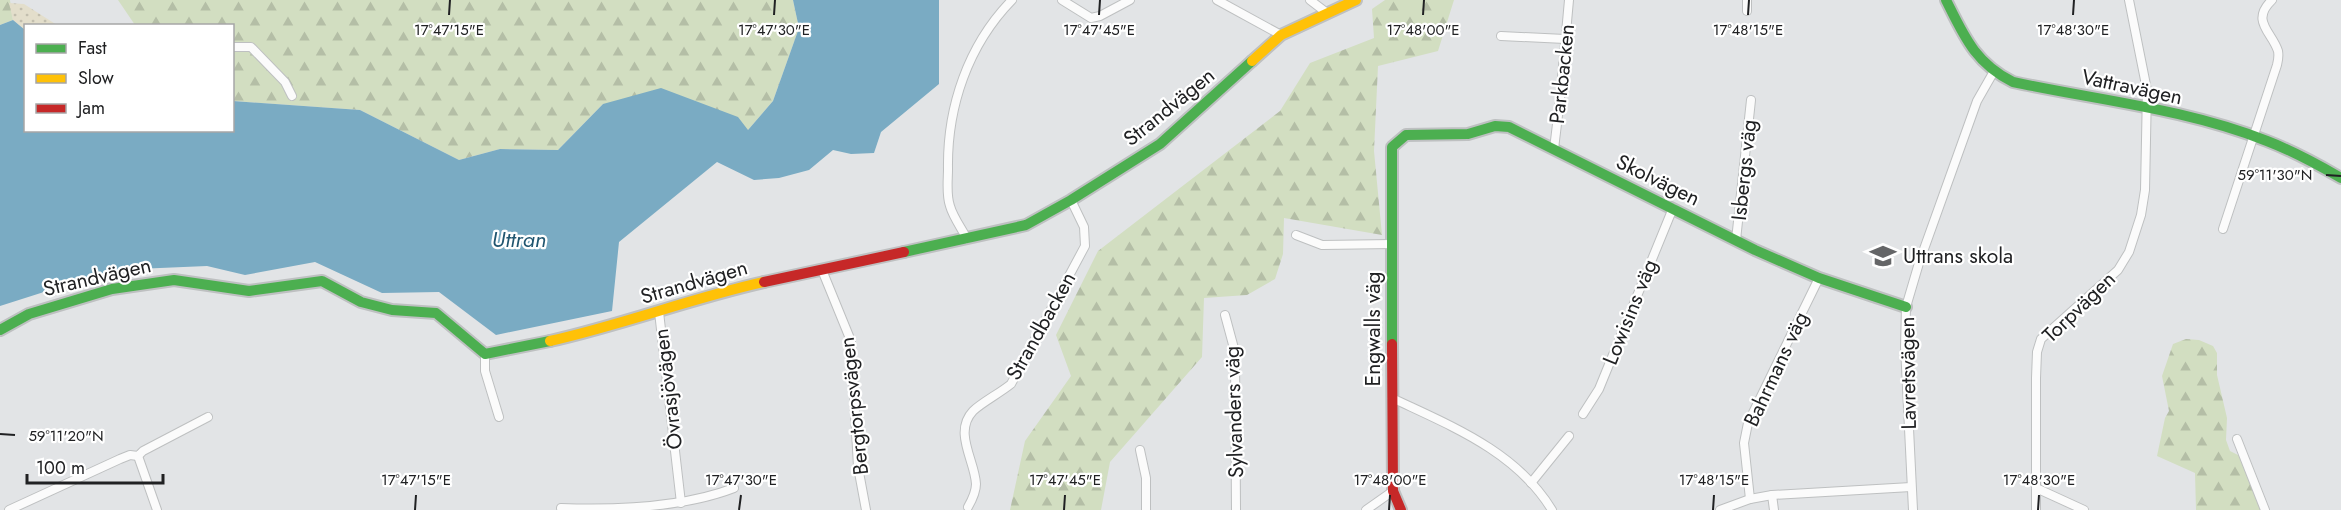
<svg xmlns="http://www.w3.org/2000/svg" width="2341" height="510" font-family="Jost,sans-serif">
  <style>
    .forest { fill: url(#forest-firs) }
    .sand { fill: url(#sand-dots) }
    .water { fill: #7aabc3 }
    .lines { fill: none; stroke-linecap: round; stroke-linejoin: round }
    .street-casing { stroke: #bec0c1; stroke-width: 10 }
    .fast-casing { stroke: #bec0c1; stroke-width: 14 }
    .slow-casing { stroke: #bec0c1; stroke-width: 14 }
    .jam-casing { stroke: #bec0c1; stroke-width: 14 }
    .street { stroke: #fbfbfb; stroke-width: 8 }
    .fast { stroke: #4caf50; stroke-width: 10 }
    .slow { stroke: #ffc107; stroke-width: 10 }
    .jam { stroke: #c62828; stroke-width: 10 }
    .ticks { fill: none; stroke: #202123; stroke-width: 2 }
    .labels { text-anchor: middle; stroke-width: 4.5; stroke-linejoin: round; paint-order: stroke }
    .street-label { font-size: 21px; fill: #202123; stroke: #fff }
    .poi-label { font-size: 21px; fill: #202123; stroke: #fff; text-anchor: start }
    .water-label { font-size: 22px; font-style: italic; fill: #215670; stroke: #fff }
    .ticks-label { font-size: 15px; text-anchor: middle; fill: #202123; stroke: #fff; stroke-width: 4.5; stroke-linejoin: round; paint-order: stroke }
  </style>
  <defs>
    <pattern id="forest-firs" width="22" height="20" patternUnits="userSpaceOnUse" patternTransform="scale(1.5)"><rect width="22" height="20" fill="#d2dec1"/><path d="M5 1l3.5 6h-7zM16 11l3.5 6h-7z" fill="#b4bea6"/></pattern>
    <pattern id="sand-dots" width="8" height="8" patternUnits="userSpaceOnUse" patternTransform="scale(1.5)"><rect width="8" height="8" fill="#e3decb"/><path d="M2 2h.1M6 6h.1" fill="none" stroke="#c2beae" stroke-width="1.8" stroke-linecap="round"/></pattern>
  </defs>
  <rect width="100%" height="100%" fill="#e2e4e6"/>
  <g class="forest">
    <path d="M0 0H10L13 20 0 25Z"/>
    <path d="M118 0H793L799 28 773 101 748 130 603 104 558 150 500 149 459 160 360 110 233 101 232 26 135 25Z"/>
    <path d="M1385 0H1454L1438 51 1378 66 1374 151 1382 235 1284 218 1283 254 1275 279 1247 295 1204 298 1202 357 1110 462 1101 510H1010L1025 441 1071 376 1056 335 1098 251 1280 111 1310 63 1374 38 1372 9Z"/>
    <path d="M2186 339 2199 340 2213 346 2217 353V375L2227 418 2226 440 2230 451 2240 456 2262 510H2196L2195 473 2157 456 2165 418 2169 411 2162 376 2173 344Z"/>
  </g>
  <path class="sand" d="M9 3 24 4 57 25 26 26 25 30 13 20Z"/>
  <path class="water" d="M793 0H939V84L881 132 874 153 851 154 833 150 809 170 779 178 754 180 717 162 619 242 612 311 496 335 439 292 382 293 315 262 245 275 207 266 113 270 0 306V25L13 20 25 30 26 130H232L233 101 360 110 459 160 500 149 558 150 603 104 661 88 738 117 748 130 773 101 799 28Z"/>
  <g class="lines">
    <g class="street-casing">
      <g id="street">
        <path d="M1062 0 1091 18 1100 16 1130 0"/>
        <path d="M1217 0 1281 35"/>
        <path d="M1310 0 1327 13"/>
        <path d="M1747 0V11"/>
        <path d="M1501 36 1565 39"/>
        <path d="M232 47H251L285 82 292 96"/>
        <path d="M1554 149 1560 99 1569 0"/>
        <path d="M2223 229 2277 65C2278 61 2279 56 2278 51 2272 32 2250 21 2272 0"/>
        <path d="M1296 235 1322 245 1392 244"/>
        <path d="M967 239C962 229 953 217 950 206 946 195 948 180 948 169 947 107 968 45 1012 0"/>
        <path d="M1736 240 1751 100"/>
        <path d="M822 270 851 341 858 467 866 510"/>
        <path d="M659 312 681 503"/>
        <path d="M1225 315 1235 352 1236 510"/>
        <path d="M485 354V371L499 417"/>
        <path d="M1392 398C1451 426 1516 451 1552 510"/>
        <path d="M1583 414 1599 389 1673 208"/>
        <path d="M2237 439 2265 510"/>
        <path d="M1140 450 1146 478V510"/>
        <path d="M138 456 157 510"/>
        <path d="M1531 483 1569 436"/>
        <path d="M2036 488 2084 510"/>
        <path d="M1772 495 1774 510"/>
        <path d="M1750 499 1744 443 1748 423 1819 278"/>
        <path d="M968 507C972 500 976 492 976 484 975 461 953 432 973 411 981 403 1000 393 1011 384L1085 246 1084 227 1071 200"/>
        <path d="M561 508C617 510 682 508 734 488"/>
        <path d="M9 510 120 459 130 455 138 456 143 451 208 417"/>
        <path d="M1366 510 1393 491"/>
        <path d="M1720 510 1750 499 1772 495 1911 487"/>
        <path d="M1913 510 1905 347 1906 307 1919 263 1977 101 1993 73"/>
        <path d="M2036 510V378L2037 352 2041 339 2118 270 2129 252 2141 215 2145 190 2147 90 2129 0"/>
      </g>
    </g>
    <g class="fast-casing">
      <g id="fast">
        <path d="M1946 0C1964 36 1975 63 2013 82 2097 100 2187 109 2267 141 2293 151 2317 164 2341 178"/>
        <path d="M904 252 1026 225 1071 200 1160 144 1252 61"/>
        <path d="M0 330 29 314 112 289 174 280 249 291 322 281 361 302 392 310 436 313 485 354 550 341"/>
        <path d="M1392 344V147L1406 135 1468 134 1495 126 1509 127 1755 250 1819 278 1906 307"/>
      </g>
    </g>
    <g class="slow-casing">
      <g id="slow">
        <path d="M1252 61 1281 35 1356 0"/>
        <path d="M550 341C622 325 692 298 764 282"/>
      </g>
    </g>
    <g class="jam-casing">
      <g id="jam">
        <path d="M764 282 904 252"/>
        <path d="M1392 344 1393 491 1401 510"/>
      </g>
    </g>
    <use href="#street" class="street"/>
    <use href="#fast" class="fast"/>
    <use href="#slow" class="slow"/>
    <use href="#jam" class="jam"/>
  </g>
  <path class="ticks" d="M449 15 450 0M774 15 775 0M1099 15 1100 0M1423 15 1424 0M1748 15 1749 0M2073 15 2074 0M2326 175 2341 176M0 434 15 435M415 510 416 495M739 510 741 495M1064 510 1065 495M1389 510 1390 495M1713 510 1714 495M2038 510 2039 495"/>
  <defs>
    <g id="school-bare" transform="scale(2.07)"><path d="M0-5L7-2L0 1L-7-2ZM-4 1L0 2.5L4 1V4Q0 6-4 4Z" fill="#646567" stroke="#fff" stroke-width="2.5" paint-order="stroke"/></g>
  </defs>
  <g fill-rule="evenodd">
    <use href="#school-bare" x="1883" y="256"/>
  </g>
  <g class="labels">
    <g class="street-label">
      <text transform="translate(1562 74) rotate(-84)" y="7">Parkbacken</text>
      <text transform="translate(2132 87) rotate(12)" y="7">Vattravägen</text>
      <text transform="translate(1169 107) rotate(-39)" y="7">Strandvägen</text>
      <text transform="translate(1744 170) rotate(-84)" y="7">Isbergs väg</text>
      <text transform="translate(1658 180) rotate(26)" y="7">Skolvägen</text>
      <text transform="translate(97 277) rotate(-13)" y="7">Strandvägen</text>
      <text transform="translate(694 282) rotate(-16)" y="7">Strandvägen</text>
      <text transform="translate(2079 307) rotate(-44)" y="7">Torpvägen</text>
      <text transform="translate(1630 312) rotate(-68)" y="7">Lowisins väg</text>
      <text transform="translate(1041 326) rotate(-61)" y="7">Strandbacken</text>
      <text transform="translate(1373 329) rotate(-90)" y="7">Engwalls väg</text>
      <text transform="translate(1776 369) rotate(-65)" y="7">Bahrmans väg</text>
      <text transform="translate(1908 373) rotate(-91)" y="7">Lavretsvägen</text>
      <text transform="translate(668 389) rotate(-97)" y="7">Övrasjövägen</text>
      <text transform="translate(854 406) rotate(-96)" y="7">Bergtorpsvägen</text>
      <text transform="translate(1234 412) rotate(-92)" y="7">Sylvanders väg</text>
    </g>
    <g class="poi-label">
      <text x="1903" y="263">Uttrans skola</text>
    </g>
    <g class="water-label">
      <text x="519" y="247">Uttran</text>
    </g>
  </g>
  <g class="ticks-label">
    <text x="449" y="35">17°47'15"E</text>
    <text x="774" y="35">17°47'30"E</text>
    <text x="1099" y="35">17°47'45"E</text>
    <text x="1423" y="35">17°48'00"E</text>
    <text x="1748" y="35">17°48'15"E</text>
    <text x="2073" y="35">17°48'30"E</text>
    <text x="2275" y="180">59°11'30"N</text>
    <text x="66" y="441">59°11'20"N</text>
    <text x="416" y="485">17°47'15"E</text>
    <text x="741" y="485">17°47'30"E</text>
    <text x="1065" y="485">17°47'45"E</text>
    <text x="1390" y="485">17°48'00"E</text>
    <text x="1714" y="485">17°48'15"E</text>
    <text x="2039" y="485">17°48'30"E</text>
  </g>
  <rect x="24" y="24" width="210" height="108" fill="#ffffff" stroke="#a6a6a7" stroke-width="1.5"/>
  <rect x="36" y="44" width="30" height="9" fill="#4caf50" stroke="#a6a6a7" stroke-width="1.5"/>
  <text x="78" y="54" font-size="18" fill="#202123">Fast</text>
  <rect x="36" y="74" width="30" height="9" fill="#ffc107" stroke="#a6a6a7" stroke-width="1.5"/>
  <text x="78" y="84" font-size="18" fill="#202123">Slow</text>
  <rect x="36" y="104" width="30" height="9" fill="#c62828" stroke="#a6a6a7" stroke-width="1.5"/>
  <text x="78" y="114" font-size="18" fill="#202123">Jam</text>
  <path d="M27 474v9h136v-9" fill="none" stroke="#202123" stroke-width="3"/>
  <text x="36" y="474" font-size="18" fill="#202123" stroke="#ffffff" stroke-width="4.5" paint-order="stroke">100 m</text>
</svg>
